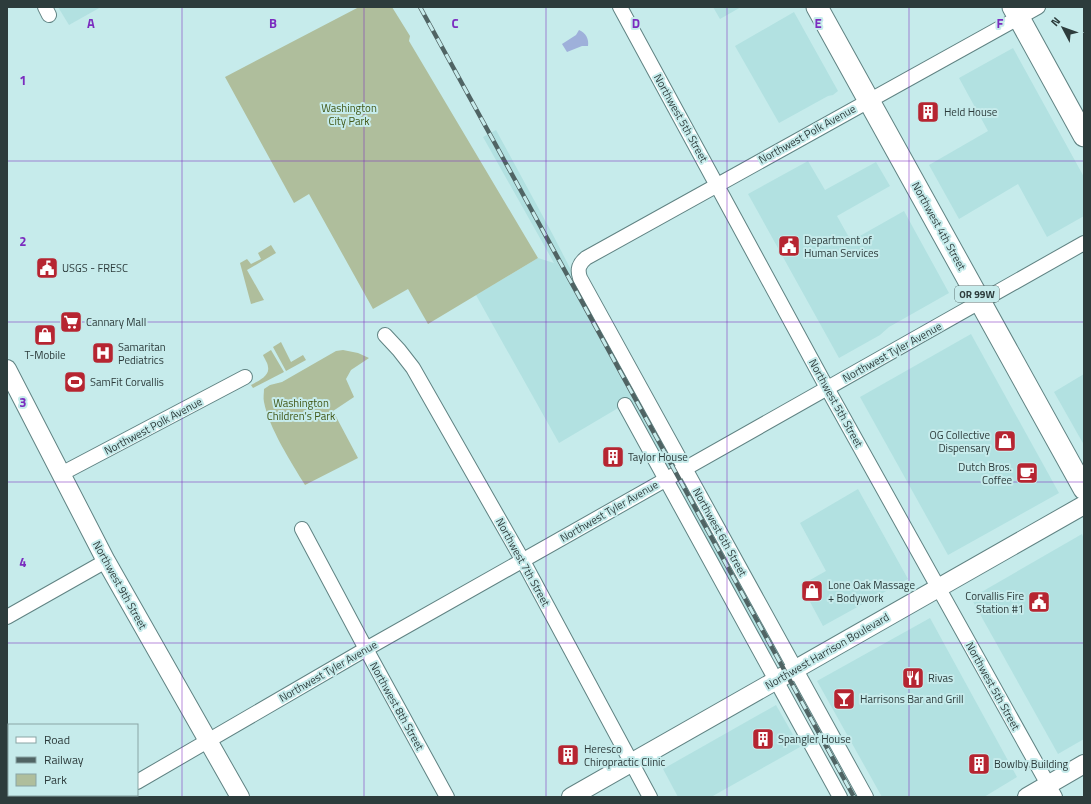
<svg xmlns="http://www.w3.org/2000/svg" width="1091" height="804" font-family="'Titillium Web',sans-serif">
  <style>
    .built { fill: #b2e1e1 }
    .green { fill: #afbe9c }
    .water { fill: #9eb0da }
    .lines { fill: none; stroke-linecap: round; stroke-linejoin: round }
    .minor-casing { stroke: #608383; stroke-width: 16 }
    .major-casing { stroke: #608383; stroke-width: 20 }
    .highway-casing { stroke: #608383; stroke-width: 23 }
    .minor { stroke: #fff; stroke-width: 14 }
    .major { stroke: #fff; stroke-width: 18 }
    .highway { stroke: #fff; stroke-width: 21 }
    .rail-casing { stroke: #506464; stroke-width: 4.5 }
    .rail { stroke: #c6ebeb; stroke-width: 3; stroke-dasharray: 9; stroke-linecap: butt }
    .grid { fill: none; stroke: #7b2cbf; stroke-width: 1; stroke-opacity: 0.55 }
    .labels { text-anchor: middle; stroke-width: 4; stroke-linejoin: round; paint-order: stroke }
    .shield { fill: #c6ebeb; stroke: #5b7070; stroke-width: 1 }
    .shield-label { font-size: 10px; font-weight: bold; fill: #2d3c3c }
    .park-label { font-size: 11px; fill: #415818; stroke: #c6ebeb }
    .poi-label { font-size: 11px; fill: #2d3c3c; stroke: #c6ebeb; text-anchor: start }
    .street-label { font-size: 11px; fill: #2d3c3c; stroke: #c6ebeb }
    .grid-label { font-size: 13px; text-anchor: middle; font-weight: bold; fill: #7b2cbf; stroke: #c6ebeb; stroke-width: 4; stroke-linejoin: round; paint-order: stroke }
  </style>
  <rect width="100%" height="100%" fill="#c6ebeb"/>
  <g class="built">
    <path d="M58 7H101L69 25Z"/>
    <path d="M713 7H741L720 19Z"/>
    <path d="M794 12 838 91 833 95 828 96 779 123 735 46Z"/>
    <path d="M1013 48 1084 177V216L1047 237 1018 184 959 219 929 165 988 131 959 78Z"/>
    <path d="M496 130 553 235 590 307 675 463 668 467 665 465 630 401 559 443 476 295 538 258 554 263 483 137Z"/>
    <path d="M808 161 825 190 876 162 890 186 837 216 851 241 904 211 949 293 889 327 880 335 839 358 748 194Z"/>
    <path d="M971 334 1059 493 948 555 860 397Z"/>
    <path d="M1084 374V445L1054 392Z"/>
    <path d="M858 489 908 579 823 626 801 585 826 571 800 523Z"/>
    <path d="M693 492 780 651 770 657 683 497Z"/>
    <path d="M1082 534 1084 539V739L1058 754 971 598Z"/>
    <path d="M930 618 1017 777 984 797H882L817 681Z"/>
    <path d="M776 705 800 747 711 797H678L663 769Z"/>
  </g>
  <g class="green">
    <path d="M359 7H392L410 36 409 41 538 258 428 324 408 289 373 309 309 194 294 203 225 77Z"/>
    <path d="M271 245 276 253 247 270 264 300 251 304 240 263 247 259 251 264 261 259 258 253Z"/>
    <path d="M281 342 291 362 303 355 306 360 286 371 273 347Z"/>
    <path d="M271 350 284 372 253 388 251 385C258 381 270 376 268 367 268 363 264 358 263 355Z"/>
    <path d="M343 350 358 353 369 358 351 370 346 379 354 397 333 411 358 458 305 485C291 462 269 428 264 402 263 398 264 393 264 389L270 385 282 382 336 351Z"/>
  </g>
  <path class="water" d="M579 30C586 33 589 39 588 46H582L567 52 562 44 576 35Z"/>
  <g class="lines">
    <g class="minor-casing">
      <g id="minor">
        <path d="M45 7 49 15"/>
        <path d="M620 7 827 388 1055 797"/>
        <path d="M385 335 399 350 413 368 523 561 650 797"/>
        <path d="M625 405 840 797"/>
        <path d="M61 474 245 377"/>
        <path d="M302 529 366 649 447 797"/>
        <path d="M7 617 106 561"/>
        <path d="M7 754 9 758"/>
        <path d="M137 782 366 649 1084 243"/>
        <path d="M30 795 31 797"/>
        <path d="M112 797 115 795"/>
        <path d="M866 797 580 278C577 269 579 264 586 258L1038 7"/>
      </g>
    </g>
    <g class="major-casing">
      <g id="major">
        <path d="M7 369 106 561 240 797"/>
        <path d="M571 797 1084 505"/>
        <path d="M1027 797 1084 764"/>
      </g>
    </g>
    <g class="highway-casing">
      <g id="highway">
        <path d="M817 7 1084 489"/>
        <path d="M1013 7 1084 136"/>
      </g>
    </g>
    <use href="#minor" class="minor"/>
    <use href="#major" class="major"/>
    <use href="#highway" class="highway"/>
    <g class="rail-casing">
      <path id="rail" d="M420 7 854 797"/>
    </g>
    <use href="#rail" class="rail"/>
  </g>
  <path class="grid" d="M182 7V797M364 7V797M546 7V797M727 7V797M909 7V797M7 161H1084M7 322H1084M7 482H1084M7 643H1084"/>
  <defs>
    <g id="building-square" transform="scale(1.15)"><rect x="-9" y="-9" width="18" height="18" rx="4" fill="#b62531" stroke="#c6ebeb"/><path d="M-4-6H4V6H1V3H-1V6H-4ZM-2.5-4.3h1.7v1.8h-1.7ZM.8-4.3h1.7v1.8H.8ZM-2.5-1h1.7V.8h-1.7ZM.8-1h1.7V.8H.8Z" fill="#fff"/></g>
    <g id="civic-square" transform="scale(1.15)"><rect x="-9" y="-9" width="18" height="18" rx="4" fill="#b62531" stroke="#c6ebeb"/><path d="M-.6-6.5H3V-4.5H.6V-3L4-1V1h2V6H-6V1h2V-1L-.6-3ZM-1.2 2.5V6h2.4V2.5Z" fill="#fff"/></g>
    <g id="supermarket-square" transform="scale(1.15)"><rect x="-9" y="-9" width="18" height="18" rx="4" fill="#b62531" stroke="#c6ebeb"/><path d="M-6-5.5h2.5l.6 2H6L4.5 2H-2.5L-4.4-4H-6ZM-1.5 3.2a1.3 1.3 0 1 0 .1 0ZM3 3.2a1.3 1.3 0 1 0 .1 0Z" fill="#fff"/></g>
    <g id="shop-square" transform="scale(1.15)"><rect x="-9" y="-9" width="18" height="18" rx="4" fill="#b62531" stroke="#c6ebeb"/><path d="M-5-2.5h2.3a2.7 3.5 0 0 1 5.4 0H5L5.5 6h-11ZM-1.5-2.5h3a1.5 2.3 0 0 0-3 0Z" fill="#fff"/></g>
    <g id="hospital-square" transform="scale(1.15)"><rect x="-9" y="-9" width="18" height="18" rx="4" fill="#b62531" stroke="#c6ebeb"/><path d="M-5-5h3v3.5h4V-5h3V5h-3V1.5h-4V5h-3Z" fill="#fff"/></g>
    <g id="stadium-square" transform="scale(1.15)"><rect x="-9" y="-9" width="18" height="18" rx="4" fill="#b62531" stroke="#c6ebeb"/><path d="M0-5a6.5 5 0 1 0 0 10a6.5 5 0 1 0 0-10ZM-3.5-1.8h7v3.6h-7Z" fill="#fff"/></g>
    <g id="cafe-square" transform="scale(1.15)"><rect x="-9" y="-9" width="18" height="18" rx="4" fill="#b62531" stroke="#c6ebeb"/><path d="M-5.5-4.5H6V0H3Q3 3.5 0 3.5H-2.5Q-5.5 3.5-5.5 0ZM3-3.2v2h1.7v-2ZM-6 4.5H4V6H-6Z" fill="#fff"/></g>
    <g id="restaurant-square" transform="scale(1.15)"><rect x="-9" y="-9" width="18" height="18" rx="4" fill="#b62531" stroke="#c6ebeb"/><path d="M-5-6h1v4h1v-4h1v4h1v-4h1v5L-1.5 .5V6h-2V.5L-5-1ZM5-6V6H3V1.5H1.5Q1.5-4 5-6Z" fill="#fff"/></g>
    <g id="bar-square" transform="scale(1.15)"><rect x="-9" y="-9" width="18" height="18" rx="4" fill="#b62531" stroke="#c6ebeb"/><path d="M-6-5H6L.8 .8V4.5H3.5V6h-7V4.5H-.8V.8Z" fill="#fff"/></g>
  </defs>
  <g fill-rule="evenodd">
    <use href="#building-square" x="928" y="112"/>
    <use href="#civic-square" x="789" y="246"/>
    <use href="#civic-square" x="47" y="268"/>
    <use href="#supermarket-square" x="71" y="322"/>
    <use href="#shop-square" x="45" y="335"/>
    <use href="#hospital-square" x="103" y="353"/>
    <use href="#stadium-square" x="75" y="382"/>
    <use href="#shop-square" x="1005" y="441"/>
    <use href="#building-square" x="613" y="457"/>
    <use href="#cafe-square" x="1027" y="473"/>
    <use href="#shop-square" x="812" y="591"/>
    <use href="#civic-square" x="1039" y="602"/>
    <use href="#restaurant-square" x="913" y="678"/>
    <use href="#bar-square" x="844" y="699"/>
    <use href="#building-square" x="763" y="739"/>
    <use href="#building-square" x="568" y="755"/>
    <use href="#building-square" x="979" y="764"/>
  </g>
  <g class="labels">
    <rect class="shield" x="955" y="286" width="44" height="16" rx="3"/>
    <g class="shield-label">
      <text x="977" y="298">OR 99W</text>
    </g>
    <g class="park-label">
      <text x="349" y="112">Washington<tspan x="349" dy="13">City Park</tspan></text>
      <text x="301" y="407">Washington<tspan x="301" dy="13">Children's Park</tspan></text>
    </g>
    <g class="poi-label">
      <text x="944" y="116">Held House</text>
      <text x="804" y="244">Department of<tspan x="804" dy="13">Human Services</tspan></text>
      <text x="62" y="272">USGS - FRESC</text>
      <text x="86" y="326">Cannary Mall</text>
      <text x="118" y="351">Samaritan<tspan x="118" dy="13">Pediatrics</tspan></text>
      <text x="45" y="359" text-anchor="middle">T-Mobile</text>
      <text x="90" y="386">SamFit Corvallis</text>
      <text x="990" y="439" text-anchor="end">OG Collective<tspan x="990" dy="13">Dispensary</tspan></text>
      <text x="628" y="461">Taylor House</text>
      <text x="1012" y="471" text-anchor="end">Dutch Bros.<tspan x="1012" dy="13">Coffee</tspan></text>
      <text x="828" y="589">Lone Oak Massage<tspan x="828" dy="13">+ Bodywork</tspan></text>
      <text x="1024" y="600" text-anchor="end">Corvallis Fire<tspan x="1024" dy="13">Station #1</tspan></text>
      <text x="928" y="682">Rivas</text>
      <text x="860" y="703">Harrisons Bar and Grill</text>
      <text x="778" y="743">Spangler House</text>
      <text x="584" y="753">Heresco<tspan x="584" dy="13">Chiropractic Clinic</tspan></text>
      <text x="994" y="768">Bowlby Building</text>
    </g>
    <g class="street-label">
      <text transform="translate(681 118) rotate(61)" y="4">Northwest 5th Street</text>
      <text transform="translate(807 134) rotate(-29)" y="4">Northwest Polk Avenue</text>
      <text transform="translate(939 226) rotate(61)" y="4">Northwest 4th Street</text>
      <text transform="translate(892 352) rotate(-29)" y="4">Northwest Tyler Avenue</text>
      <text transform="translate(836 403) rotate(61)" y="4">Northwest 5th Street</text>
      <text transform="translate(153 426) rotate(-28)" y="4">Northwest Polk Avenue</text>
      <text transform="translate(609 511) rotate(-30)" y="4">Northwest Tyler Avenue</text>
      <text transform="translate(720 532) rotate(61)" y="4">Northwest 6th Street</text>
      <text transform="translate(523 562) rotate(61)" y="4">Northwest 7th Street</text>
      <text transform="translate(120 585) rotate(61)" y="4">Northwest 9th Street</text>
      <text transform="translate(827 651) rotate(-30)" y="4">Northwest Harrison Boulevard</text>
      <text transform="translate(328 671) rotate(-30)" y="4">Northwest Tyler Avenue</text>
      <text transform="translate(993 686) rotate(61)" y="4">Northwest 5th Street</text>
      <text transform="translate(397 706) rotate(61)" y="4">Northwest 8th Street</text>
    </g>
  </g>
  <g class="grid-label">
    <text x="91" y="28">A</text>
    <text x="273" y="28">B</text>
    <text x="455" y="28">C</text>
    <text x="636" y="28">D</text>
    <text x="818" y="28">E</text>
    <text x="1000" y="28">F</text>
    <text x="23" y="85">1</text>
    <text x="23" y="246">2</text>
    <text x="23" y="407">3</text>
    <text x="23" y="567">4</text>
  </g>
  <rect width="1091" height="804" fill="none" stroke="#2d3c3c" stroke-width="16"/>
  <rect x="8" y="724" width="130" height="72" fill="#c6ebeb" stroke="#89a5a5"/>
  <rect x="16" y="737" width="20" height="6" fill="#ffffff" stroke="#89a5a5"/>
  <text x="44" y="744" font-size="12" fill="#2d3c3c">Road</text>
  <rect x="16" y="757" width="20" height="6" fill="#506464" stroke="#89a5a5"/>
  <text x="44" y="764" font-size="12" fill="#2d3c3c">Railway</text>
  <rect x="16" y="774" width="20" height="12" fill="#afbe9c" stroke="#89a5a5"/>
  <text x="44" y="784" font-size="12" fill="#2d3c3c">Park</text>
  <g transform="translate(1063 28) rotate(311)" stroke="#c6ebeb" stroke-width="3" paint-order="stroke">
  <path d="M0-3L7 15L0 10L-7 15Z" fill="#2d3c3c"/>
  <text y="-6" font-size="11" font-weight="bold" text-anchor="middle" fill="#2d3c3c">N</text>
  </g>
</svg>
